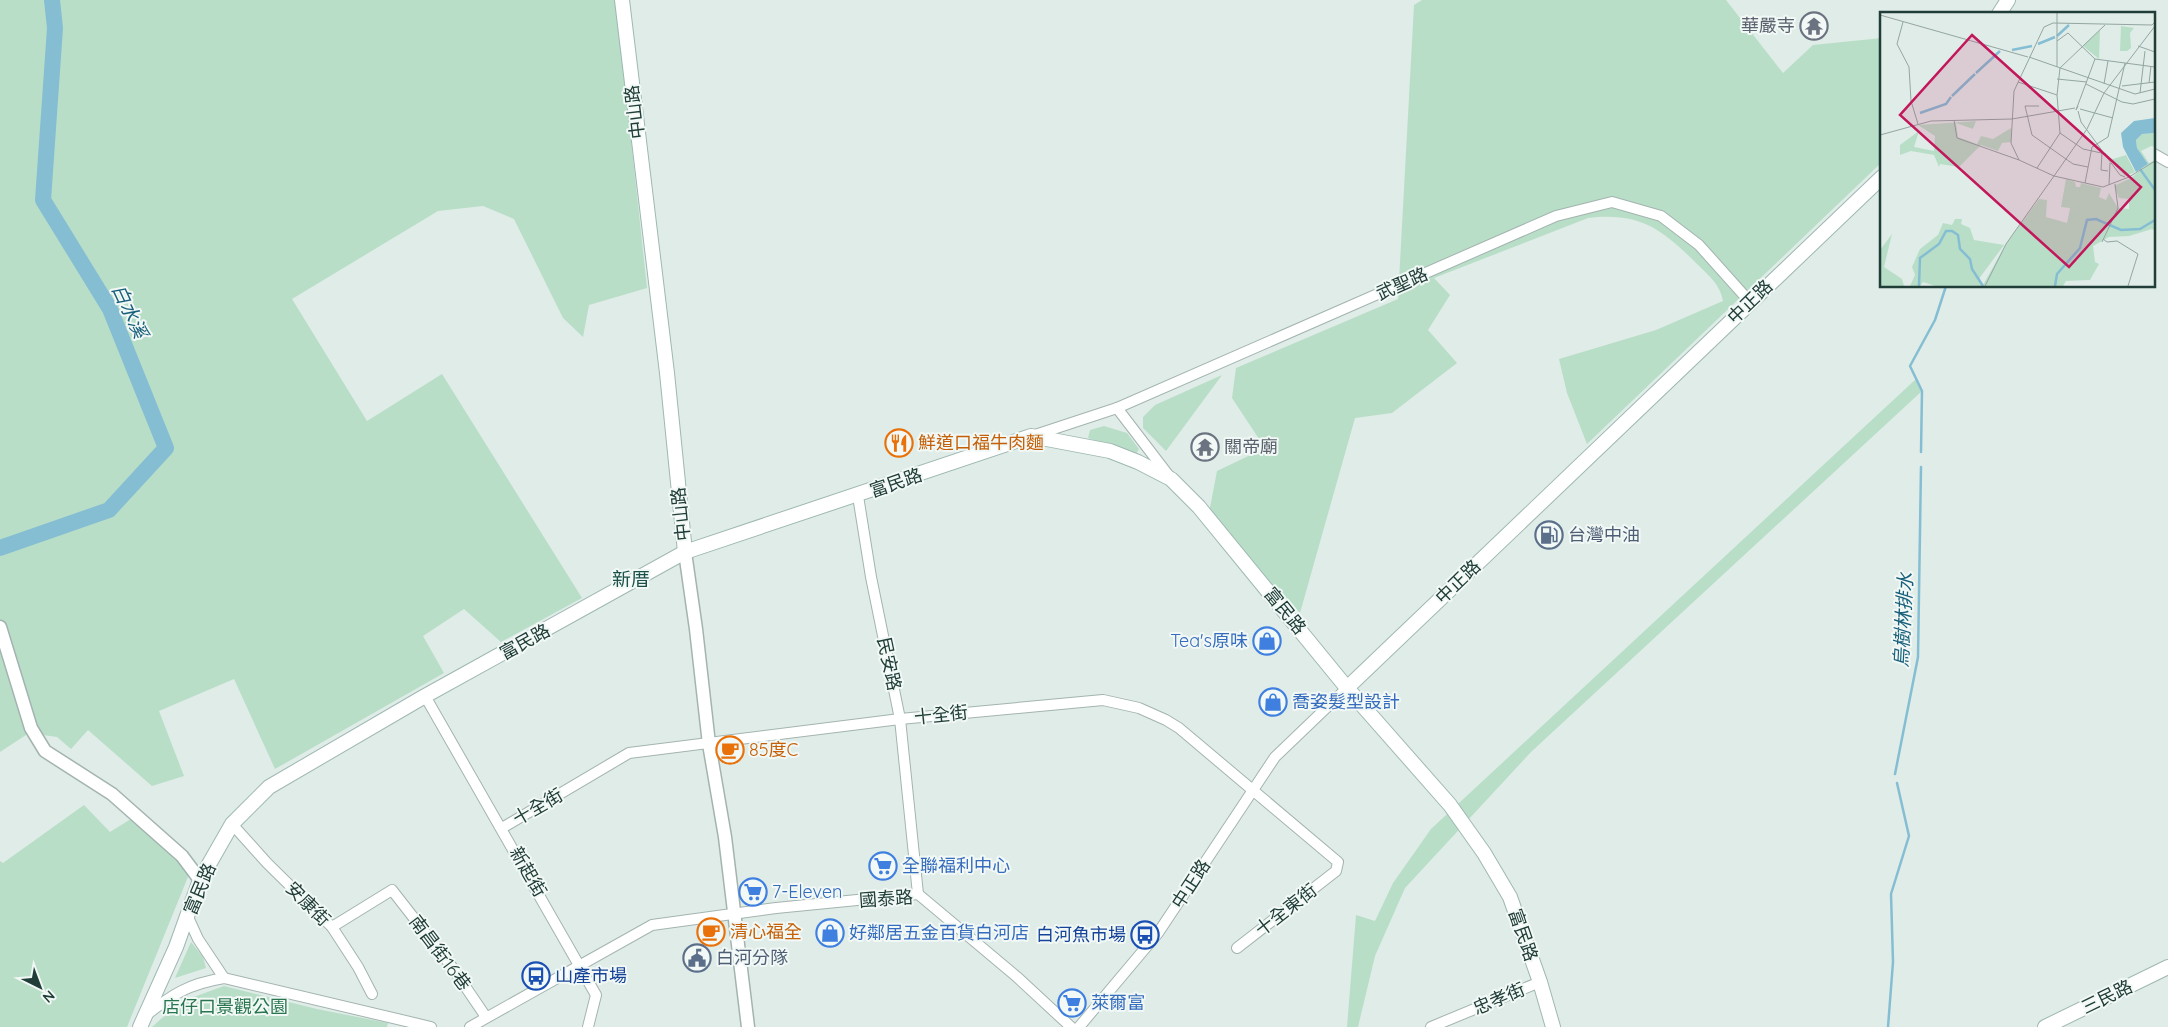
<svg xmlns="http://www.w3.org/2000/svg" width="2168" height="1027" font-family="Quicksand,'Noto Sans TC',sans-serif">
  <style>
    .green { fill: #b8dec7 }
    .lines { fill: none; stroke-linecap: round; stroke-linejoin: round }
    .stream { stroke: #85bed3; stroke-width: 2.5 }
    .river { stroke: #85bed3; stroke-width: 16 }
    .minor-casing { stroke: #a3b4b0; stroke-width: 12 }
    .tertiary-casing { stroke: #a3b4b0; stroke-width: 15 }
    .secondary-casing { stroke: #9eb8b2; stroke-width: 16 }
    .minor { stroke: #fff; stroke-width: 10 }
    .tertiary { stroke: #fff; stroke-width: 12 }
    .secondary { stroke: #fff; stroke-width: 14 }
    .labels { text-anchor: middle; stroke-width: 4; stroke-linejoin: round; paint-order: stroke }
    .worship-label { font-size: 18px; fill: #5b616d; stroke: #f1f8f5; text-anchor: end }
    .street-label { font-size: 18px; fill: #203d38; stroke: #f1f8f5 }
    .food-label { font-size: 18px; fill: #c56008; stroke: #f1f8f5; text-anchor: start }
    .service-label { font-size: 18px; fill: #4e5e75; stroke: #f1f8f5; text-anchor: start }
    .shop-label { font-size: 18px; fill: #366cbe; stroke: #f1f8f5; text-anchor: start }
    .transit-label { font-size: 18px; fill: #164399; stroke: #f1f8f5; text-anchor: end }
    .park-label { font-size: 18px; fill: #28754f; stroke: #f1f8f5 }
    .water-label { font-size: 19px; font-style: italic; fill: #185f7b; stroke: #f1f8f5 }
    .neighbourhood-label { font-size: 19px; fill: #1b5049; stroke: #f1f8f5 }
    .inset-river { fill: none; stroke: #85bed3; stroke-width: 2.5 }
    .inset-road { fill: none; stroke: #93a6a2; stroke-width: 1 }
    .view { fill: #c2185b; fill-opacity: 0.15; stroke: #c2185b; stroke-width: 2.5 }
    .inset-edge { fill: none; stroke: #203d38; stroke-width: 2.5 }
  </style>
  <rect width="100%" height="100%" fill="#e0ece8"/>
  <g class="green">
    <path d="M0 0H616L647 288 589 305 583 337 563 318 514 219 483 206 438 211 292 299 367 421 442 374 582 598 501 642 464 609 423 636 444 673 275 769 234 679 159 711 184 776 152 786 88 730 71 749 57 737 29 733 0 752Z"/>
    <path d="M1422 0H1726L1783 73 1813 45 1882 38V162L1587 444 1567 393 1559 359 1656 330 1723 301C1720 284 1709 276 1697 264 1662 229 1640 212 1588 218L1434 278 1450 295 1428 330 1457 363 1392 413 1355 418 1300 613 1241 558 1209 513 1217 471 1265 448 1232 398 1236 368 1398 299 1414 5Z"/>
    <path d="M1222 375 1166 451 1143 428V417L1155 405Z"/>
    <path d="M1916 379 1922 391 1531 752 1405 888 1375 956 1358 1027H1347L1356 915 1375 921 1393 883 1431 829Z"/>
    <path d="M1104 426 1127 433 1139 449 1136 454 1088 438 1090 430Z"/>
    <path d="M84 805 110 832 139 814 194 862 127 1027H0V861L3 863Z"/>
    <path d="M191 942 203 957 206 968 175 978Z"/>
    <path d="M224 986 317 1009 388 1023 387 1027H152L180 1002Z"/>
  </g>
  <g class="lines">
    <g class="stream">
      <path d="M1921 452 1922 391 1910 366 1935 320 1946 286"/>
      <path d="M1895 774 1918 657 1921 467"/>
      <path d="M1888 1027 1893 962 1891 894 1909 836 1897 783"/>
    </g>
    <path class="river" d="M0 548 109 510 166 448 110 309 43 200 55 28 52 0"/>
    <g class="minor-casing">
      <g id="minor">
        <path d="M2154 154 2168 162"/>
        <path d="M1117 408 1169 476"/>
        <path d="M1032 436 1117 408 1556 216 1612 202 1661 216 1699 245 1750 302"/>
        <path d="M858 496 871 577 900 719 918 894"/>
        <path d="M425 696 596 995 588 1027"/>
        <path d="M232 824 267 863 332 927 358 967 372 994"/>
        <path d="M502 828 629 753 900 719 1103 700 1139 708 1166 720 1179 728 1338 862 1336 871 1237 948"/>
        <path d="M188 917 198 939 224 978"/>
        <path d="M332 927 392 890 452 967 486 1017"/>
        <path d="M145 1016C173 994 188 984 224 978L431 1027"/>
        <path d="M470 1027 652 925 776 908 918 894 1017 977 1071 1027"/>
        <path d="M1079 1027 1158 933 1275 757 1347 688"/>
        <path d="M1431 1027 1540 982"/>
      </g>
    </g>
    <g class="tertiary-casing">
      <g id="tertiary">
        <path d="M685 552 696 629 709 744 725 837 748 1027"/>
        <path d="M0 627 31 728 45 751 112 794 182 856 200 880"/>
      </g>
    </g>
    <g class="secondary-casing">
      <g id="secondary">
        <path d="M622 0 667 373 685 552"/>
        <path d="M1999 14 2008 0"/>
        <path d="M1347 688 1882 177"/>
        <path d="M140 1027 176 947 200 880 232 824 269 787 425 696 685 552 1031 436 1110 451 1138 462 1171 479 1199 507 1347 688 1450 805 1484 853 1510 897 1540 982 1553 1027"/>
        <path d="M2045 1027 2168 967"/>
      </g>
    </g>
    <use href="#minor" class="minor"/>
    <use href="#tertiary" class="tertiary"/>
    <use href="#secondary" class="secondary"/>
  </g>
  <defs>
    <g id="temple-ring" transform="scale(1.4375)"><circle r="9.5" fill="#f1f8f5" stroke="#6b7280" stroke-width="1.5"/><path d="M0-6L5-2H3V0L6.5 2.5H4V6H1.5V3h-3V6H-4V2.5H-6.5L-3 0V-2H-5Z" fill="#6b7280"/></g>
    <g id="restaurant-ring" transform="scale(1.4375)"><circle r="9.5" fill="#f1f8f5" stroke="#e8710a" stroke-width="1.5"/><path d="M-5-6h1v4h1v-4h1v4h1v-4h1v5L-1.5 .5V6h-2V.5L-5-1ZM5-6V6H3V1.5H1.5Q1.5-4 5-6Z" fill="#e8710a"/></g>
    <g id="fuel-ring" transform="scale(1.4375)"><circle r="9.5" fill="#f1f8f5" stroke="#5c6f8a" stroke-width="1.5"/><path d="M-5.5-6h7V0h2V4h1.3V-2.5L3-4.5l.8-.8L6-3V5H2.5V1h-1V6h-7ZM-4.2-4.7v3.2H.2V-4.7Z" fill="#5c6f8a"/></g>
    <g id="shop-ring" transform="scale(1.4375)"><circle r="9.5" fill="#f1f8f5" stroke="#3f7fe0" stroke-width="1.5"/><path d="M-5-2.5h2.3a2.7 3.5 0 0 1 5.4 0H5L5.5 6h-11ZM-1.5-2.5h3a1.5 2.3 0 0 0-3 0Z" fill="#3f7fe0"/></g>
    <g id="cafe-ring" transform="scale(1.4375)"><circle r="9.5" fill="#f1f8f5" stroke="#e8710a" stroke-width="1.5"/><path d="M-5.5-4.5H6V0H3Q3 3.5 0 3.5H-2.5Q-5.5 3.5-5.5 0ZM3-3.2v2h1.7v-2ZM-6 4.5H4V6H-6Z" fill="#e8710a"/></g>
    <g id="supermarket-ring" transform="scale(1.4375)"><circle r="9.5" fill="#f1f8f5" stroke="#3f7fe0" stroke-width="1.5"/><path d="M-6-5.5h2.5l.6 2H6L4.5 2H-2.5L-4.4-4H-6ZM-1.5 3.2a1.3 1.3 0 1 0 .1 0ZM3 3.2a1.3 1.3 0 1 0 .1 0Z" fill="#3f7fe0"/></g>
    <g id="bus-ring" transform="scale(1.4375)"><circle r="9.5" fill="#f1f8f5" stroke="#1a4fb4" stroke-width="1.5"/><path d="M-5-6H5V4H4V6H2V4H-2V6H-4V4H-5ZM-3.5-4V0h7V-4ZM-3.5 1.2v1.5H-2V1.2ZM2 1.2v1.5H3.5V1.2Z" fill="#1a4fb4"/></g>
    <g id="civic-ring" transform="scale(1.4375)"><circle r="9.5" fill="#f1f8f5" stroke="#5c6f8a" stroke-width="1.5"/><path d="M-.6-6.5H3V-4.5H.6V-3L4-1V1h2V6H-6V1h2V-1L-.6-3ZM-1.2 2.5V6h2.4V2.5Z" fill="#5c6f8a"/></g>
  </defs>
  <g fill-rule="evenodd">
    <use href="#temple-ring" x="1814" y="26"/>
    <use href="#restaurant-ring" x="899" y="443"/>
    <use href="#temple-ring" x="1205" y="447"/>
    <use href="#fuel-ring" x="1549" y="535"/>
    <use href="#shop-ring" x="1267" y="641"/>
    <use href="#shop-ring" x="1273" y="702"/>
    <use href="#cafe-ring" x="730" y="750"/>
    <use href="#supermarket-ring" x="883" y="866"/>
    <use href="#supermarket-ring" x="753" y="892"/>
    <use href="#cafe-ring" x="711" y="932"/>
    <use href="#shop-ring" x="830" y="933"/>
    <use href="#bus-ring" x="1145" y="935"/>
    <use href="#civic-ring" x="697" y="958"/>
    <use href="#bus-ring" x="536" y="976"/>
    <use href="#supermarket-ring" x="1072" y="1003"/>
  </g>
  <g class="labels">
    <g class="worship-label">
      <text x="1795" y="32">華嚴寺</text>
      <text x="1224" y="453" text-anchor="start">關帝廟</text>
    </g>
    <g class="street-label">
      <text transform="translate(635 112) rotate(-97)" y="6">中山路</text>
      <text transform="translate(1402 284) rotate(-24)" y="6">武聖路</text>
      <text transform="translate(1750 302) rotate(-44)" y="6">中正路</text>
      <text transform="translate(896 483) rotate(-19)" y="6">富民路</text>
      <text transform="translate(681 514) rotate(-96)" y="6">中山路</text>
      <text transform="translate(1458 582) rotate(-44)" y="6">中正路</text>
      <text transform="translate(1285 611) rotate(51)" y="6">富民路</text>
      <text transform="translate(525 642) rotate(-29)" y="6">富民路</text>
      <text transform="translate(889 664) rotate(78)" y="6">民安路</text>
      <text transform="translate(941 715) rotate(-6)" y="6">十全街</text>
      <text transform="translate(538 807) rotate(-30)" y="6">十全街</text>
      <text transform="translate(528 872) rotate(60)" y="6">新起街</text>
      <text transform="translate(1191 884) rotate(-57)" y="6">中正路</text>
      <text transform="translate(200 889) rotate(-67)" y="6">富民路</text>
      <text transform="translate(886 899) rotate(-4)" y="6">國泰路</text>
      <text transform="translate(308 904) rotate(45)" y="6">安康街</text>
      <text transform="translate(1286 910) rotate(-38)" y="6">十全東街</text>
      <text transform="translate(1523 935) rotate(71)" y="6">富民路</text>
      <text transform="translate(440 953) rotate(53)" y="6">南昌街16巷</text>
      <text transform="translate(2107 997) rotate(-26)" y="6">三民路</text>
      <text transform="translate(1499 999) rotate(-23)" y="6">忠孝街</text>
    </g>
    <g class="food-label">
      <text x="918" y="449">鮮道口福牛肉麵</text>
      <text x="749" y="756">85度C</text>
      <text x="730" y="938">清心福全</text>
    </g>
    <g class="service-label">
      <text x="1568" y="541">台灣中油</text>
      <text x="716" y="964">白河分隊</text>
    </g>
    <g class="shop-label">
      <text x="1248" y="647" text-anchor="end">Tea's原味</text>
      <text x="1292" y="708">喬姿髮型設計</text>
      <text x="902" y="872">全聯福利中心</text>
      <text x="772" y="898">7-Eleven</text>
      <text x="849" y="939">好鄰居五金百貨白河店</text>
      <text x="1091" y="1009">萊爾富</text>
    </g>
    <g class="transit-label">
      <text x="1126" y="941">白河魚市場</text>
      <text x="555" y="982" text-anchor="start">山產市場</text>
    </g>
    <g class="park-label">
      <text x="225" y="1013">店仔口景觀公園</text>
    </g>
    <g class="water-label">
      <text transform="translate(130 311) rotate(65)" y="7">白水溪</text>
      <text transform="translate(1903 620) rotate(-87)" y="7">烏樹林排水</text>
    </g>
    <g class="neighbourhood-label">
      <text x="631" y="586">新厝</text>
    </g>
  </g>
  <g transform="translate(1880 12)">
    <rect width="275" height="275" fill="#e0ece8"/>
    <path d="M241 14 254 16 250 21 251 36 247 39H240ZM220 18 219 47 203 34ZM96 109 93 117 76 111 78 125 97 132 101 124 113 127 131 116V130L122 131 118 139 101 133 79 155 60 152 59 155 54 143 31 139 20 143V133L39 119 34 135 54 139 55 124 38 113ZM275 121V135L271 134 261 139 269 151 275 148V219L272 217 249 224 229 225 213 234 215 250 219 252 210 268 186 269 183 274H55L43 270 40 274H30L35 263 32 255 40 237 58 223 63 211 72 213 75 207H82L81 212 90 216 94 228 124 233 98 268 103 273 126 232 159 187 167 188 166 205 187 211 190 196 181 195 186 167 195 170 196 175H200L201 171 221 176 219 185 226 188 229 181 238 196 249 197V187L239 186 234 174 251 166 268 152 257 136 256 128 262 122ZM246 143 255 160 245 164 230 148ZM12 222 4 255 22 267 24 274H0V238Z" fill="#b8dec7"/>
    <path d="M275 106V121L262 122 256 128 257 136 268 152 256 160 243 135 241 121 254 109Z" fill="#85bed3"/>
    <path class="inset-river" d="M177 24 189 13M158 32 175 25M132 38 152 34M96 61 120 39M72 84 95 62M40 101 66 92 71 85M260 157 275 178M39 274 40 246 59 232 66 219H72L78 223 80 237 90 247 92 257 103 274M175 274 177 262 200 236 207 208 216 207 241 218 260 217 275 208"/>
    <path class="inset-road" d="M0 3 148 45M23 10 17 32 29 55 31 89 38 112M275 10 272 13 173 11 164 15 134 79 131 131 139 148 174 164 223 175 249 165 275 149M225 13 180 56 177 83 180 121 203 137 226 142M177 29 188 21 215 47 275 55M258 34 275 40M149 45 255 82 275 77M177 55V1M177 67 207 70M138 70 177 83M269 71 271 54M206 72 242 90 253 92 275 87M224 72 228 49M242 74 275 70M260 81 265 39M159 94H145L152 123 193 152 208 155M198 94 196 98 215 47M200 97 233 106M198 99 201 110 240 163 245 165M132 107 195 96M74 108 77 126 139 148M0 123 51 109 132 107M222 141 221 158 228 159M157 156 180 121M174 164 207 117 224 81 275 14M205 171 212 135 228 125 245 51M229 173 230 151M223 227 227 230 237 229 258 242 248 274M222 230 238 196 235 172M105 274 126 232 174 164"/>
    <path class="view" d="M92 23 261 175 189 255 20 103Z"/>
    <rect width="275" height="275" class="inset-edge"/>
  </g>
  <g transform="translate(40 987) rotate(138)" stroke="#f1f8f5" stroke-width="4" paint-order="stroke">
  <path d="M0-4L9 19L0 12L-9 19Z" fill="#203d38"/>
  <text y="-8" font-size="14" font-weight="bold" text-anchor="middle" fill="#203d38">N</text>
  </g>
</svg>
